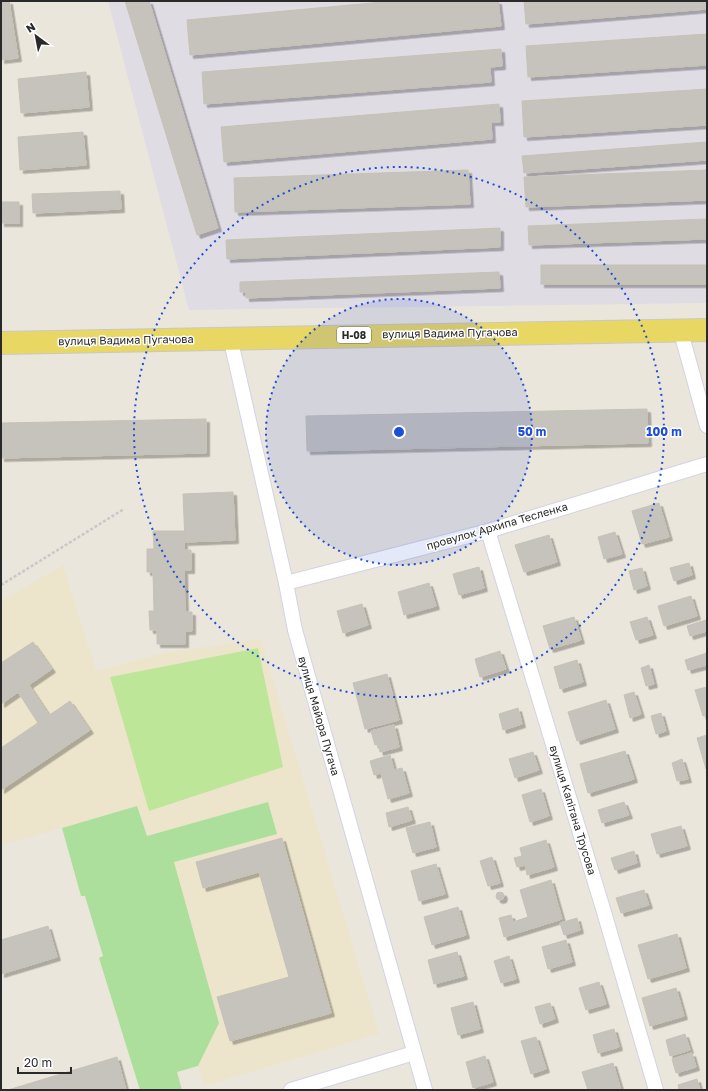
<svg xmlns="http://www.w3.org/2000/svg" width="708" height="1091" font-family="'Golos Text',sans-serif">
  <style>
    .industrial { fill: #dfdce4 }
    .education { fill: #ece5cc }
    .green { fill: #acdf9b }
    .pitch { fill: #bde698 }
    .building { fill: #c6c3bc; stroke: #c6c2b6; filter: url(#shadow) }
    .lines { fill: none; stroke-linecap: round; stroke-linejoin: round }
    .minor-casing { stroke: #d2d3e2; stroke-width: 16 }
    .primary-casing { stroke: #c8c8c8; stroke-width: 24 }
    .path { stroke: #c8c8c8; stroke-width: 2.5; stroke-dasharray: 3 2; stroke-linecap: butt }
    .minor { stroke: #fff; stroke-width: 14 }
    .primary { stroke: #e9d763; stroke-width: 22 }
    .ring { fill: none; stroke: #1d4ed8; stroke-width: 2; stroke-dasharray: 2 4 }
    .labels { text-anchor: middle; stroke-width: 3; stroke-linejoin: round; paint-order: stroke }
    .shield { fill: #fff; stroke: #6a6a6a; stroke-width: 1 }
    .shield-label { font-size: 10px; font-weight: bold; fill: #2a2a2a }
    .street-label { font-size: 11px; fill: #2a2a2a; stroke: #fff }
    .centre { fill: #1d4ed8; stroke: #fff; stroke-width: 2 }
    .ring-label { font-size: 12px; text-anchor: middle; font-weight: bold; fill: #1d4ed8; stroke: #fff; stroke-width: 3; stroke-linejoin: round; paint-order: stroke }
  </style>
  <defs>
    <filter id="shadow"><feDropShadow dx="3.5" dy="3.5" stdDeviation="0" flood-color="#0004"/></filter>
  </defs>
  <rect width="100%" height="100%" fill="#ebe6dc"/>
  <path class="industrial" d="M108 1H707V303L189 310Z"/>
  <path class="education" d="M63 565 96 671 163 653 261 639 379 1034 204 1086 198 1066 177 1072 182 1090H140L99 958 103 956 85 896H81L62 828 1 845V601Z"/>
  <path class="green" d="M268 802 277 834 174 862 219 1023 198 1066 177 1072 182 1090H140L99 958 103 956 85 896H81L62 828 137 806 147 836Z"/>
  <path class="pitch" d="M258 648 283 767 149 811 110 677Z"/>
  <g class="building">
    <path d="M1 1H9L18 58 1 60Z"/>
    <path d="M125 1H149L218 228 197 235Z"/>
    <path d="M394 1H498L501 26 190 55 187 20Z"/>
    <path d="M524 1H707V9L526 24Z"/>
    <path d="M707 34V65L528 77 526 46Z"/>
    <path d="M501 49 502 66 490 67 491 82 204 104 202 72Z"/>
    <path d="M86 72 89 107 21 113 18 79Z"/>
    <path d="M707 89V125L524 137 522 101Z"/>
    <path d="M499 104 500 122H491L492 139 224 162 221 127Z"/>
    <path d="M83 132 86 165 20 170 18 137Z"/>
    <path d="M707 142V160L524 173 522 156Z"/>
    <path d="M468 170 470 204 235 212 234 178Z"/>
    <path d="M707 170V200L526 207 524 177Z"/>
    <path d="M120 191 121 209 33 213 32 194Z"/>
    <rect x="1" y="202" width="18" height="21"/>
    <path d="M707 219V239L529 245 528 226Z"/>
    <path d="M500 228V247L227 259 226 240Z"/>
    <rect x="541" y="265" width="166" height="19"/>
    <path d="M499 272 500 288 246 298V292H240V282Z"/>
    <path d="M647 409 648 443 307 451 306 416Z"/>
    <path d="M206 419V453L1 458V423Z"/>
    <path d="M233 492 235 540 185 542 183 494Z"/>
    <path d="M659 503 669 537 642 544 632 511Z"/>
    <path d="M153 531H184V550H191V570H184L185 612H192V631H185V644H157V630H150L149 611H154L153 572H147V549H154Z"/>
    <path d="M615 532 622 554 604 559 598 537Z"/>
    <path d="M549 535 557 562 524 572 515 545Z"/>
    <path d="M689 563 692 575 674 581 670 568Z"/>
    <path d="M479 567 484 588 459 595 453 574Z"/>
    <path d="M642 568 647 586 634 590 629 571Z"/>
    <path d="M429 583 436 606 404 615 398 592Z"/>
    <path d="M691 596 697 616 664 626 658 606Z"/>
    <path d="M362 604 368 625 343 633 337 611Z"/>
    <path d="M574 617 581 640 550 649 543 626Z"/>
    <path d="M647 617 653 635 636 640 630 622Z"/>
    <path d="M706 620 707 631 690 636 687 626Z"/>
    <path d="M33 642 52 669 1 704V663Z"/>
    <path d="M500 651 506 669 480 677 475 659Z"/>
    <path d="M707 653V665L688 670 685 660Z"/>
    <path d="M577 660 583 682 560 689 554 667Z"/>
    <path d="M649 665 654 684 646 686 641 668Z"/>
    <path d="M387 674 399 720 365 729 353 683Z"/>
    <path d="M29 685 49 715 38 723 18 692Z"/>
    <path d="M707 687V715L703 716 695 690Z"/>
    <path d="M634 692 641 714 630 718 624 695Z"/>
    <path d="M606 700 615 729 577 741 568 712Z"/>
    <path d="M70 701 90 730 1 790V748Z"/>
    <path d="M518 708 522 724 503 730 499 714Z"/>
    <path d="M661 713 666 731 656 734 651 716Z"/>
    <path d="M394 725 399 747 380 752 378 744 375 745 371 731Z"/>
    <path d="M707 735V769H706L697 738Z"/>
    <path d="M625 751 634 779 588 793 580 764Z"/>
    <path d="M533 752 539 770 515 778 509 759Z"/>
    <path d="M390 755 394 770 402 768 409 793 388 799 381 773 374 775 370 761Z"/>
    <path d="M682 759 688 779 677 781 672 763Z"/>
    <path d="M541 789 549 816 530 822 522 795Z"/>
    <path d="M624 802 629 815 602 823 598 810Z"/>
    <path d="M408 807 412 820 389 827 386 813Z"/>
    <path d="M430 822 436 847 413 853 406 828Z"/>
    <path d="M681 826 687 846 657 854 651 834Z"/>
    <path d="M282 838 331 1013 230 1041 217 997 289 977 259 872 203 888 196 862Z"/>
    <path d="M546 840 554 867 527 875 525 865 517 867 514 858 522 856 520 848Z"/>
    <path d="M634 851 637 863 615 870 611 858Z"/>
    <path d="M492 857 500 883 488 886 480 861Z"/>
    <path d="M436 864 445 894 419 901 411 871Z"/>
    <path d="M551 880 562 919 504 937 499 918 511 915 513 922 528 917 520 890Z"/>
    <path d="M644 890 649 905 621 913 616 898Z"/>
    <circle cx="500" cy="896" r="4"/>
    <path d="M458 907 466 935 432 945 424 917Z"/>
    <path d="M577 918 580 930 564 935 560 923Z"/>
    <path d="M48 926 57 957 1 974V940Z"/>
    <path d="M677 934 686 968 648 979 638 945Z"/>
    <path d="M566 940 572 962 548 969 542 947Z"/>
    <path d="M457 952 464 976 434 984 428 960Z"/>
    <path d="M509 956 516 979 501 983 494 961Z"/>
    <path d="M599 982 606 1004 586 1010 579 988Z"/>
    <path d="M676 988 684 1016 650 1026 642 998Z"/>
    <path d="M473 1002 480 1029 458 1035 451 1008Z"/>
    <path d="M550 1003 555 1019 540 1024 535 1007Z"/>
    <path d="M614 1029 619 1047 598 1053 593 1035Z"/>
    <path d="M685 1034 690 1050 670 1056 666 1040Z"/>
    <path d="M536 1037 546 1069 531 1074 521 1041Z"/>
    <path d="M692 1053 696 1067 676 1073 672 1059Z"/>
    <path d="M485 1056 493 1082 473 1088 466 1062Z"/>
    <path d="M117 1057 126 1090H8Z"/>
    <path d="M613 1063 621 1090H588L582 1072Z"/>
    <path d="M697 1079 700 1090H679L678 1085Z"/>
  </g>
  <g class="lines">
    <g class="minor-casing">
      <g id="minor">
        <path d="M680 329 707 426"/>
        <path d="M230 337 286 583 295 630 425 1090"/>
        <path d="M488 531 604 912 656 1090"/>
        <path d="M286 583 488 531 707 464"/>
        <path d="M291 1090 414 1053"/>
      </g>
    </g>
    <g class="primary-casing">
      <path id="primary" d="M1 343 707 330"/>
    </g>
    <path class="path" d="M1 585 124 509"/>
    <use href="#minor" class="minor"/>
    <use href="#primary" class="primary"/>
  </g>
  <circle cx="399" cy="432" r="133" fill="#1d4ed8" fill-opacity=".12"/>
  <g class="ring">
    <circle cx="399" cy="432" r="133"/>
    <circle cx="399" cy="432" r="265"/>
  </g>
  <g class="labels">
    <rect class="shield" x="337" y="327" width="34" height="16" rx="3"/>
    <g class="shield-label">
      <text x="354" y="339">Н-08</text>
    </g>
    <g class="street-label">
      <text transform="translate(450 333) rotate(-1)" y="4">вулиця Вадима Пугачова</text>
      <text transform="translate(126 340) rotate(-1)" y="4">вулиця Вадима Пугачова</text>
      <text transform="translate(497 526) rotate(-16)" y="4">провулок Архипа Тесленка</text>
      <text transform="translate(319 716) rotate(74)" y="4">вулиця Майора Пугача</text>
      <text transform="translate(573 810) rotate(73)" y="4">вулиця Капітана Трусова</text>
    </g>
  </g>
  <circle cx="399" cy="432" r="6" class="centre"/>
  <g class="ring-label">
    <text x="532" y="436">50 m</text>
    <text x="664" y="436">100 m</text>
  </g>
  <rect width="708" height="1091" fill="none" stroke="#2a2a2a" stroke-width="4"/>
  <g transform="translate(36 36) rotate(328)" stroke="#ffffff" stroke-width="3" paint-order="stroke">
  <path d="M0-3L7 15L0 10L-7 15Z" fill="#2a2a2a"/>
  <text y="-6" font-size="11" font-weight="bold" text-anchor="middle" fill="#2a2a2a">N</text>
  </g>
  <path d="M18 1067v6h53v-6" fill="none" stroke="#2a2a2a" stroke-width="2"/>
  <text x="24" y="1067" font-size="12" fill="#2a2a2a" stroke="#ffffff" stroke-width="3" paint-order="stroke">20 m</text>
</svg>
